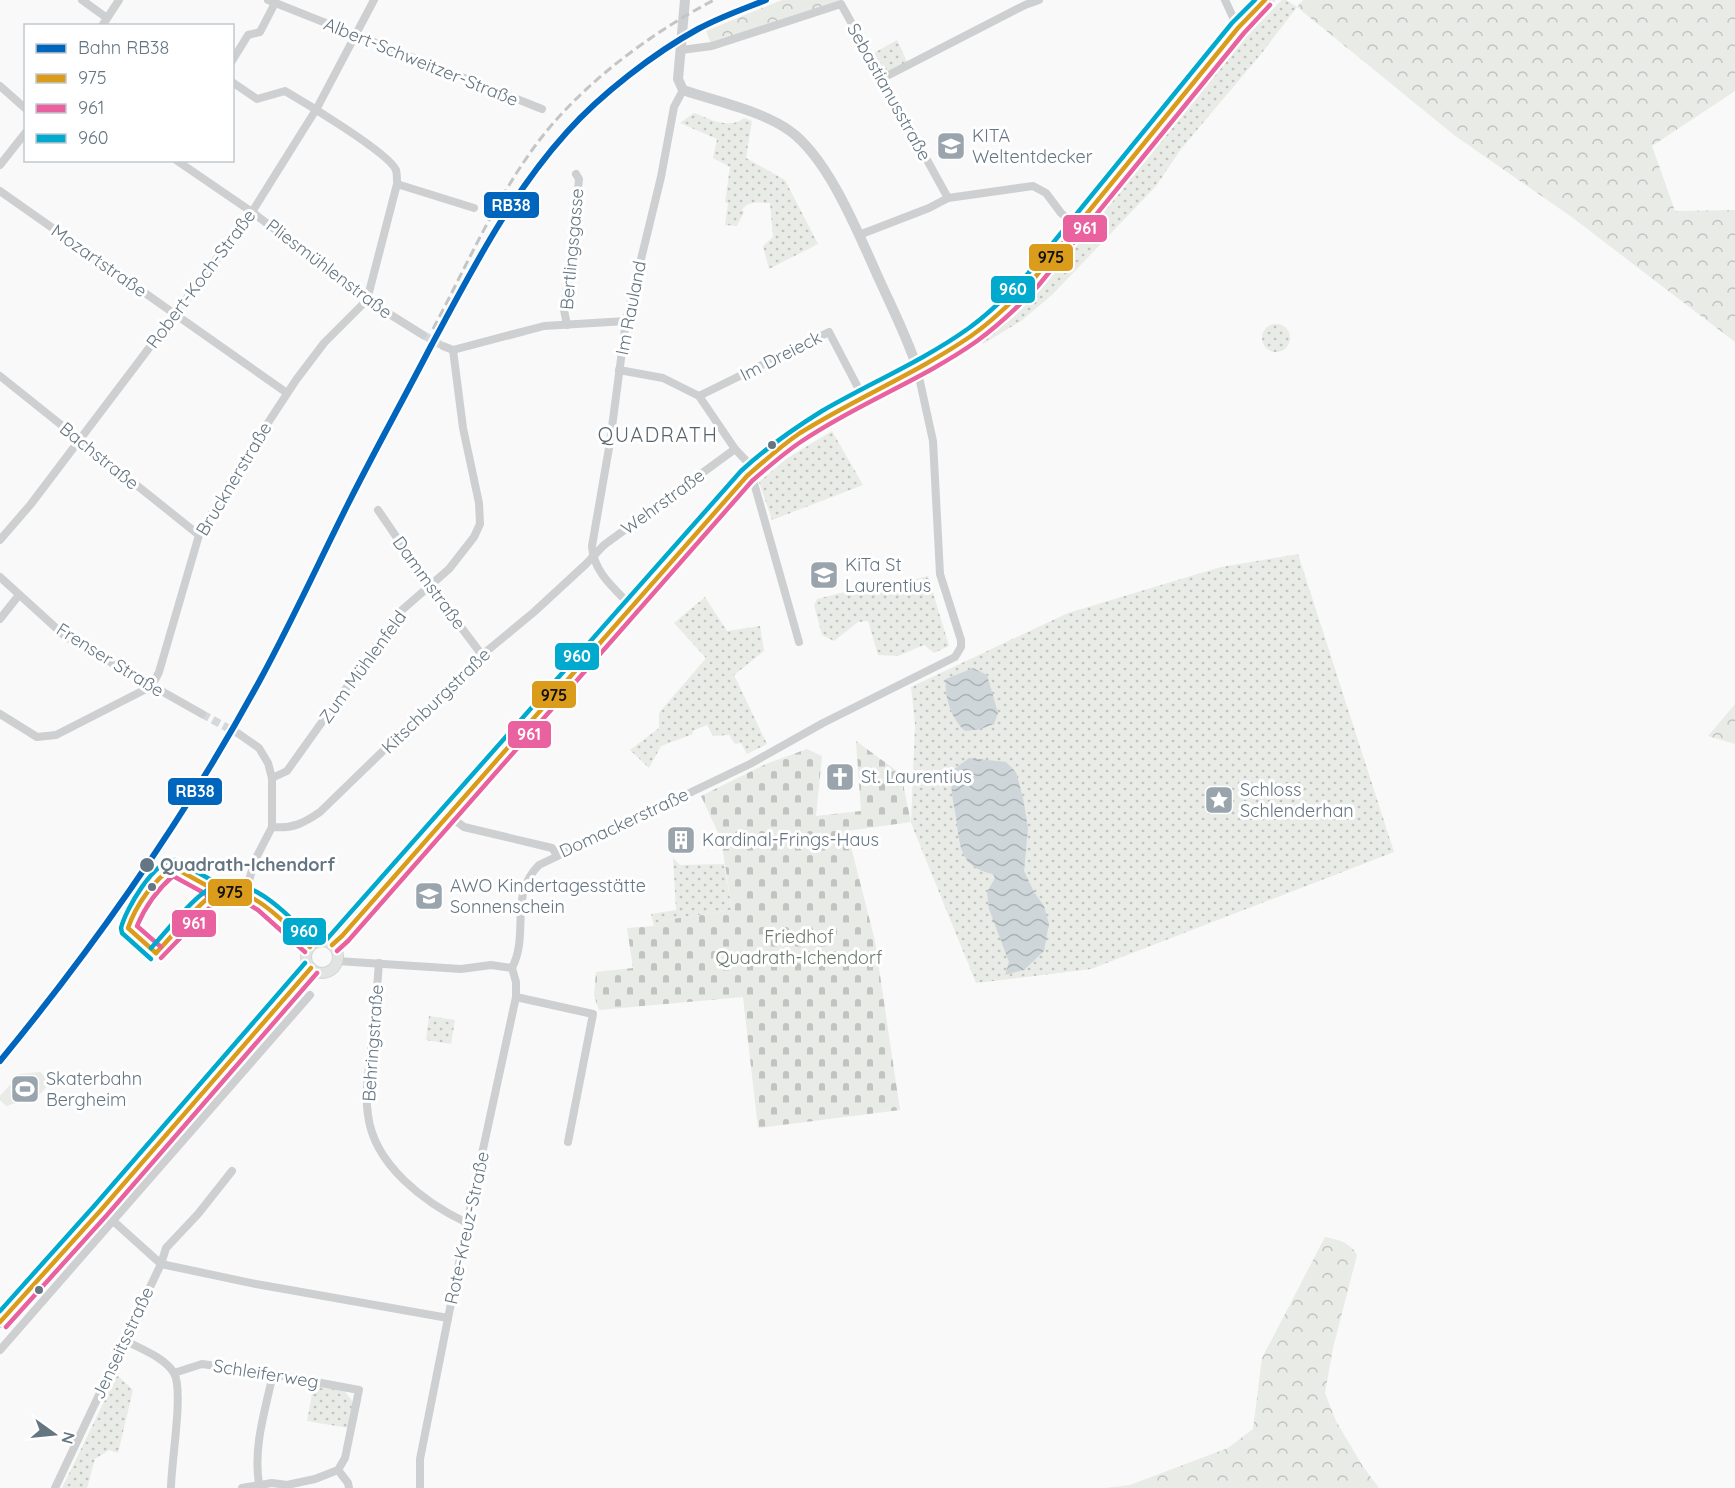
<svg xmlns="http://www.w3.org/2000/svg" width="1735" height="1488" font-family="Quicksand,sans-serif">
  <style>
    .grass { fill: url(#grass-dots) }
    .forest { fill: url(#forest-crowns) }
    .cemetery { fill: url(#cemetery-stones) }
    .garden { fill: #e8ebe6 }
    .water { fill: url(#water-waves) }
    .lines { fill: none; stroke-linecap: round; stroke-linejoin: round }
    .minor-tunnel { stroke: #d4d8dc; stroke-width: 8; stroke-dasharray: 8 4; stroke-linecap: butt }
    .secondary-casing { stroke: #d5d6d7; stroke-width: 12 }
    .minor { stroke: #cecfd0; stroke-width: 8 }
    .tertiary { stroke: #cecfd0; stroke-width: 10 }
    .secondary { stroke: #e1e2e2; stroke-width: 10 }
    .rail { stroke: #c3c5c6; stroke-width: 3; stroke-dasharray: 9 4.5; stroke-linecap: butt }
    .bus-1-casing { stroke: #fff; stroke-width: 9 }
    .bus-2-casing { stroke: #fff; stroke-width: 9 }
    .bus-3-casing { stroke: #fff; stroke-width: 9 }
    .bus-1 { stroke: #da9c1a; stroke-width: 4.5 }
    .bus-2 { stroke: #e9619e; stroke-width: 4.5 }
    .bus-3 { stroke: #00a9ce; stroke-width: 4.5 }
    .rail-1-casing { stroke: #fff; stroke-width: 10 }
    .rail-1 { stroke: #0065bd; stroke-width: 6 }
    .bus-dot { fill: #657683; stroke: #fff; stroke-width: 2 }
    .labels { text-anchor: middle; stroke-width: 6; stroke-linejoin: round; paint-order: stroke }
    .street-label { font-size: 18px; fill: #657683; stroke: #fff }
    .poi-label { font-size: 18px; fill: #657683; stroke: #fff; text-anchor: start }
    .stop-label { font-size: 18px; font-weight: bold; fill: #657683; stroke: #fff; text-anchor: start }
    .park-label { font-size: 18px; fill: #687a64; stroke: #fff }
    .neighbourhood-label { font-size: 20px; letter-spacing: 1.5px; fill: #57646e; stroke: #fff }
    .line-badge { stroke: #fff; stroke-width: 2 }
    .badge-label { font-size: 16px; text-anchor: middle; font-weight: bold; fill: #fff }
    .pale-badge-label { font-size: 16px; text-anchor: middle; font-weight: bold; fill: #111 }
  </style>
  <defs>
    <pattern id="grass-dots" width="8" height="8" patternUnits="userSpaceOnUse" patternTransform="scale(1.5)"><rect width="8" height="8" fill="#e8ebe6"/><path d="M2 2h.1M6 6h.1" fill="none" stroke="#c0c3c0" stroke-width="1.8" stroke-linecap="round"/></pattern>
    <pattern id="forest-crowns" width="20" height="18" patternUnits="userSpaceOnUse" patternTransform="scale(1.5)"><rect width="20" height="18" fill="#e8ebe6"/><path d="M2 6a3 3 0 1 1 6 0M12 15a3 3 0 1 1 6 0" fill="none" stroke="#c0c3c0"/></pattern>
    <pattern id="cemetery-stones" width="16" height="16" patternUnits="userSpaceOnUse" patternTransform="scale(1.5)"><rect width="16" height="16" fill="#e8ebe6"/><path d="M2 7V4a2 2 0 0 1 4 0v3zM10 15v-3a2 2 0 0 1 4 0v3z" fill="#c0c3c0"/></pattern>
    <pattern id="water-waves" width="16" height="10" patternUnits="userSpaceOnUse" patternTransform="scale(1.5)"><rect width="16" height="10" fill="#ced6d9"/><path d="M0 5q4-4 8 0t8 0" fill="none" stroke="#abb2b5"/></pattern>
  </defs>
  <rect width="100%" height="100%" fill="#f9f9f9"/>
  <g class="grass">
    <path d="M1272 0H1276L1242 36 1179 112 1177 111 1237 37Z"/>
    <path d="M1282 0H1286L1297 7 1261 54 1181 149 1156 186 1053 294 1021 321 983 344 981 340 1015 316 1066 261 1095 220 1209 80 1255 26Z"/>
    <path d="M897 40 907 62 884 74 874 53Z"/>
    <path d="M694 113C710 119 729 130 744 118L752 121 746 158 785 180 818 244 769 269 763 246 773 237 770 203C760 203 748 200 742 210L744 212 737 226 725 225 728 203 725 202 730 167 713 158 717 139 680 123Z"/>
    <circle cx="1276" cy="338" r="14"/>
    <path d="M832 431 863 485 772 520 759 482 786 459Z"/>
    <path d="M1298 554 1394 852 1091 969 976 983 911 823 915 724 911 687 1068 613 1221 567Z"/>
    <path d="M928 576 949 646 934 653 924 645 898 656 878 655 868 621 858 622 834 641 822 635 814 605 817 599 845 592H864Z"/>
    <path d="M705 597 727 631 760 626 764 651 734 675 767 744 747 754 741 743 735 744 729 735 713 736 707 725 692 731 693 734 661 746 649 768 630 750 659 728V713L706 658 674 623Z"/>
    <path d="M673 858 680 865 724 864 732 910 660 921 654 926 651 914 676 910Z"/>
    <path d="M429 1016 455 1020 451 1044 426 1040Z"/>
    <path d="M117 1375 133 1390 118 1453 109 1450 95 1459 87 1488H62Z"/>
    <path d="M314 1384 344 1390 353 1402 348 1428 307 1421Z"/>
  </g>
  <g class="forest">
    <path d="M782 0H841L711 44 706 31Z"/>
    <path d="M1303 0H1735V91L1652 146 1675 211 1735 210V342L1573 218 1454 135 1297 7Z"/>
    <path d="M1735 704V744L1708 736Z"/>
    <path d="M1325 1237C1339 1240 1350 1242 1357 1255L1333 1348 1325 1393 1336 1421 1362 1465 1379 1488H1105L1130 1485 1228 1448 1253 1429 1262 1358Z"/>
  </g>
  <path class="cemetery" d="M856 741 901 774 911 822 847 831 875 941 900 1110 758 1128 743 997 599 1010 594 996 596 972 633 968 627 928 654 926 660 921 732 910 721 839 701 796 766 764 807 749 822 756 816 816 861 811Z"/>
  <path class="garden" d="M40 1072 51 1082 38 1096 6 1106 0 1100V1096L20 1074Z"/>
  <g class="water">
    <path d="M973 668 987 675 998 713 994 724 981 729 965 731C952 720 944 697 946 679Z"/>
    <path d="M969 758 1006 762 1016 772 1023 798 1028 828 1024 871 1034 892 1044 906 1049 924 1044 951 1024 970 1005 975 1009 962 989 909 987 892 995 878 993 874C959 867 960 846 956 817 953 799 950 790 952 771Z"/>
  </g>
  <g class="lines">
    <g class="minor-tunnel">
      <path d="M423 335 443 346"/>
      <path d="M202 714 239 734"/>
    </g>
    <g class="secondary-casing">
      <g id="secondary">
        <circle cx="322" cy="957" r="16"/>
        <path d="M332 945 342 936 747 476C810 413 899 386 971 336 994 320 1013 301 1032 281L1238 28 1265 0"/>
        <path d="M0 1322 101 1210 311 968"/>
      </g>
    </g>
    <g class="minor">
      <path d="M82 0 107 18"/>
      <path d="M268 0 542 109"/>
      <path d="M1225 0 1238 28"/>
      <path d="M102 26 119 0"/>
      <path d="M681 50 712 46 841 4 948 198"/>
      <path d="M232 61 248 35 260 32 275 3"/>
      <path d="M883 78 1025 5 1039 0"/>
      <path d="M0 86 26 109"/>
      <path d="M176 160 252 212 367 300 423 335"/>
      <path d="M0 165 26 132"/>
      <path d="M397 184 474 208"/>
      <path d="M0 191 287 393"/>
      <path d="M859 235 929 208 948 198 1033 186 1046 193 1061 213 1076 226"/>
      <path d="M567 325 564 310 574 233 579 179 576 174"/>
      <path d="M443 346 453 350 544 326 626 321"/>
      <path d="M619 370 663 378 699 396 735 449 754 469"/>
      <path d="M0 376 199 535"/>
      <path d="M699 396 829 332 863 397"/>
      <path d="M747 476 754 483 799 642"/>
      <path d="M378 510 430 586 482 655"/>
      <path d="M0 540 31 504 252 212 317 108 374 0"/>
      <path d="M0 577 66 637 202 714"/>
      <path d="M632 607C615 589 593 572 592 546L610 442 626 321 661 177 674 107 683 90"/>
      <path d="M0 619 19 595"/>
      <path d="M0 714 37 737 56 735 152 686 159 672 199 535 245 458 296 380 324 343 367 300 397 184C397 180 397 173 396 170 389 153 304 102 285 91L257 99 232 82"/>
      <path d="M239 734 259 748 268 763 272 778V827L255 860 245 894"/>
      <path d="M272 778 287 771 402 610 449 569 474 537 480 524 479 503 463 428 453 350"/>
      <path d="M448 815 464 827 552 848 557 855"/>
      <path d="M272 827C293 829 304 823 320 812L482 655 534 612 586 564 604 545 735 449"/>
      <path d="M156 953 207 899C220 892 235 889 248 895 263 901 297 935 310 947"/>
      <path d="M337 961 461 969 491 965 512 968C530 933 508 896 539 865L750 764 823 723 955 657 961 647V640L940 574 933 441 917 368"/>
      <path d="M379 963C377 989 375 1015 372 1041 370 1065 364 1091 368 1115 374 1165 425 1203 467 1223"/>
      <path d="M516 997 593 1014 568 1142"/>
      <path d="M101 1210 161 1264 256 1284 448 1318"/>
      <path d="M124 1340C139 1348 164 1357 174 1373 184 1391 171 1463 171 1488"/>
      <path d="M0 1350 310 995"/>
      <path d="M174 1373 202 1364 273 1374 359 1390 345 1458 338 1470 315 1479 287 1485 272 1483 242 1488"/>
      <path d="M338 1470 348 1483 349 1488"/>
      <path d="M259 1484C253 1447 265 1411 273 1374"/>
      <path d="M55 1488 161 1264 166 1248 198 1214 232 1171"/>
      <path d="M420 1488V1459L467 1223 516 997V982L512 968"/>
    </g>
    <path class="tertiary" d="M685 0 678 79 683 90C715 101 763 111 790 131 829 159 859 235 879 279 892 308 907 337 917 368"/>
    <use href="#secondary" class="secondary"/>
    <path class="rail" d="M433 329C466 267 494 202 535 146 579 86 649 34 714 0"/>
    <g class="bus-1-casing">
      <g id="bus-1">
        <path d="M332 945 342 936 747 476C764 461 781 446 800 433 856 398 917 373 971 336 994 320 1013 301 1032 281L1238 28 1265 0"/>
        <path d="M156 953C171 938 191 912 207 899 243 872 286 925 310 947"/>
        <path d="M156 953 128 928C136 905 153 881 173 867L211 888 215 895"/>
        <path d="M0 1322 101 1210 311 968"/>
      </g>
    </g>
    <g class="bus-2-casing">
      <g id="bus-2">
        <path d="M161 947 137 926C145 907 158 889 173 876L206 894 208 899"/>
        <path d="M337 951 348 941 752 481C768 467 784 453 802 441 858 403 922 380 977 341 999 325 1019 306 1038 286L1244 33 1270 5"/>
        <path d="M161 958 212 905 233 899 245 902 258 910 305 952"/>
        <path d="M6 1327 107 1215 317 973"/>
      </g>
    </g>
    <g class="bus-3-casing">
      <g id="bus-3">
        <path d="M327 939 741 471C766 448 793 429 822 411 870 383 923 361 969 328 990 313 1008 295 1026 276L1232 23 1255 0"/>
        <path d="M151 948C167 931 184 908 202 894 242 861 288 916 315 942"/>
        <path d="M151 959 122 933 121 928C126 909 154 860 175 860L215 882 222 891"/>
        <path d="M0 1311 95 1205 305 963"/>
      </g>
    </g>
    <use href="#bus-1" class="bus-1"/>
    <use href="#bus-2" class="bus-2"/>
    <use href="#bus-3" class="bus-3"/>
    <g class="rail-1-casing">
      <path id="rail-1" d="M0 1061C98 942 186 816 260 680 291 623 318 564 347 506 374 452 403 400 431 346 471 272 510 195 567 132 600 95 654 53 698 29 720 17 743 9 766 0"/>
    </g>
    <use href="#rail-1" class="rail-1"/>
  </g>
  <defs>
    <g id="school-square" transform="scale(1.5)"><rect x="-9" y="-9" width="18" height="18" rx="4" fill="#99a4ac" stroke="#fff"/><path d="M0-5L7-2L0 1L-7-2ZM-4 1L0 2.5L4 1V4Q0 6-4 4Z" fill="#fff"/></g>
    <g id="church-square" transform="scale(1.5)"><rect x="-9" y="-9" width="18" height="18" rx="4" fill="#99a4ac" stroke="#fff"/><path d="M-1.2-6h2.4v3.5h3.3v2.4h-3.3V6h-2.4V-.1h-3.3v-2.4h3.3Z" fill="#fff"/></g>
    <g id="sight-square" transform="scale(1.5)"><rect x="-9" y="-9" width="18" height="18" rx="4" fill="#99a4ac" stroke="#fff"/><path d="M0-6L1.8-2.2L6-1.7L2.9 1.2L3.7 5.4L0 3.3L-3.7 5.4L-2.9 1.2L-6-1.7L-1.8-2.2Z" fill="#fff"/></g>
    <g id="building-square" transform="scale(1.5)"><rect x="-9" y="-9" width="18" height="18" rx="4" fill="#99a4ac" stroke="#fff"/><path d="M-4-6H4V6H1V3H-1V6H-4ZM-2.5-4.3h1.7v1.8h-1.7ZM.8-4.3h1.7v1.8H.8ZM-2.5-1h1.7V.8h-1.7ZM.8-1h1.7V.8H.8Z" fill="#fff"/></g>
    <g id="stadium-square" transform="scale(1.5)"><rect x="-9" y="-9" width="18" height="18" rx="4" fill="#99a4ac" stroke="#fff"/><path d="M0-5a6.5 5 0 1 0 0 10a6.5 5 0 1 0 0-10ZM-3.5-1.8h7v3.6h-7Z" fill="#fff"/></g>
  </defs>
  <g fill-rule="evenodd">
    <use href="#school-square" x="951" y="146"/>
    <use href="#school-square" x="824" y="575"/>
    <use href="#church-square" x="840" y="777"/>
    <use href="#sight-square" x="1219" y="800"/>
    <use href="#building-square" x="681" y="840"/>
    <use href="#school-square" x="429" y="896"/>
    <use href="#stadium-square" x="25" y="1089"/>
  </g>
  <g class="bus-dot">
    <circle cx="772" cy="445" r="5"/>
    <circle cx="147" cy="865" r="8"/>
    <circle cx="152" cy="887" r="5"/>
    <circle cx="39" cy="1290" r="5"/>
  </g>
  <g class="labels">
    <g class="street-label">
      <text transform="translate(421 62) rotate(22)" y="6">Albert-Schweitzer-Straße</text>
      <text transform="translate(889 92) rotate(61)" y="6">Sebastianusstraße</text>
      <text transform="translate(572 249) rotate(-85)" y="6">Bertlingsgasse</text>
      <text transform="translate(99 261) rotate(35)" y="6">Mozartstraße</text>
      <text transform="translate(329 269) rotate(37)" y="6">Pliesmühlenstraße</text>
      <text transform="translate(201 279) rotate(-53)" y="6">Robert-Koch-Straße</text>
      <text transform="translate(631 308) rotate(-79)" y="6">Im Rauland</text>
      <text transform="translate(781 356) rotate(-27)" y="6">Im Dreieck</text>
      <text transform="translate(99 456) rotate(39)" y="6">Bachstraße</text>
      <text transform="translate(234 479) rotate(-59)" y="6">Brucknerstraße</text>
      <text transform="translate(663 502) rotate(-36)" y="6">Wehrstraße</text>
      <text transform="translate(429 583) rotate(54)" y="6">Dammstraße</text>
      <text transform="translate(110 660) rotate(32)" y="6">Frenser Straße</text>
      <text transform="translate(363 667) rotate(-54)" y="6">Zum Mühlenfeld</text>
      <text transform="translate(436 701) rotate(-44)" y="6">Kitschburgstraße</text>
      <text transform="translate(624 823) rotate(-25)" y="6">Domackerstraße</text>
      <text transform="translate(373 1043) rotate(-86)" y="6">Behringstraße</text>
      <text transform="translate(467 1228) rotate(-78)" y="6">Rote-Kreuz-Straße</text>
      <text transform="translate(123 1343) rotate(-65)" y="6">Jenseitsstraße</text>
      <text transform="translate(266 1374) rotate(9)" y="6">Schleiferweg</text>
    </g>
    <g class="poi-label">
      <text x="972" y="142">KITA<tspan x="972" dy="21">Weltentdecker</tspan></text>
      <text x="845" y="571">KiTa St<tspan x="845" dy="21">Laurentius</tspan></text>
      <text x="861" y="783">St. Laurentius</text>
      <text x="1240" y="796">Schloss<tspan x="1240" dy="21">Schlenderhan</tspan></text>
      <text x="702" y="846">Kardinal-Frings-Haus</text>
      <text x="450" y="892">AWO Kindertagesstätte<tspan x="450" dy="21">Sonnenschein</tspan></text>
      <text x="46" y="1085">Skaterbahn<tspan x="46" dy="21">Bergheim</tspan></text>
    </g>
    <g class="stop-label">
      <text x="160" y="871">Quadrath-Ichendorf</text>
    </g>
    <g class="park-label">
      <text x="799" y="943">Friedhof<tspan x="799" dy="21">Quadrath-Ichendorf</tspan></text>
    </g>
    <g class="neighbourhood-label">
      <text x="658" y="442">QUADRATH</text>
    </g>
  </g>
  <g class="line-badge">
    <rect x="483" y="191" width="57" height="28" rx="6" fill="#0065bd"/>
    <rect x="1062" y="214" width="46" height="29" rx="6" fill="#e9619e"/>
    <rect x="1028" y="243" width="46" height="29" rx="6" fill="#da9c1a"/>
    <rect x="990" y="275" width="46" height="29" rx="6" fill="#00a9ce"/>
    <rect x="554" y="642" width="46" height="29" rx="6" fill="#00a9ce"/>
    <rect x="531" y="680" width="46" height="29" rx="6" fill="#da9c1a"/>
    <rect x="507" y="720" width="45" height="29" rx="6" fill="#e9619e"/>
    <rect x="167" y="777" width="56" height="29" rx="6" fill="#0065bd"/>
    <rect x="207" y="878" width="46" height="29" rx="6" fill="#da9c1a"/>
    <rect x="171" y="909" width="46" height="29" rx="6" fill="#e9619e"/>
    <rect x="282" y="917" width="45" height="29" rx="6" fill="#00a9ce"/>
  </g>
  <g class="badge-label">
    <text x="511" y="211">RB38</text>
    <text x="1085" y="234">961</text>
    <text x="1013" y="295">960</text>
    <text x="577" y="662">960</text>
    <text x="529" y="740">961</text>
    <text x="195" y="797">RB38</text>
    <text x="194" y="929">961</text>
    <text x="304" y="937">960</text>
  </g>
  <g class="pale-badge-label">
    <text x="1051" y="263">975</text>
    <text x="554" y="701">975</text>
    <text x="230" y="898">975</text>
  </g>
  <rect x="24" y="24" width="210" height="138" fill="#ffffff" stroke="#c1c8cd" stroke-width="1.5"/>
  <rect x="36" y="44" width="30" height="9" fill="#0065bd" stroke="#c1c8cd" stroke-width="1.5"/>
  <text x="78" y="54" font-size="18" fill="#657683">Bahn RB38</text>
  <rect x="36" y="74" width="30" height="9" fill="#da9c1a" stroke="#c1c8cd" stroke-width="1.5"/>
  <text x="78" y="84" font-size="18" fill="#657683">975</text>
  <rect x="36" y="104" width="30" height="9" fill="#e9619e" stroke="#c1c8cd" stroke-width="1.5"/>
  <text x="78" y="114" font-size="18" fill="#657683">961</text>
  <rect x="36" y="134" width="30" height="9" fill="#00a9ce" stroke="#c1c8cd" stroke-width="1.5"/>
  <text x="78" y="144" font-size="18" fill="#657683">960</text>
  <g transform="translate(54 1434) rotate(105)" stroke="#ffffff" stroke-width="4.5" paint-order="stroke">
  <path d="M0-4.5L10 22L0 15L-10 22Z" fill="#657683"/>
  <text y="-9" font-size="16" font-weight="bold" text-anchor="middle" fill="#657683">N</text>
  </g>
</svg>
